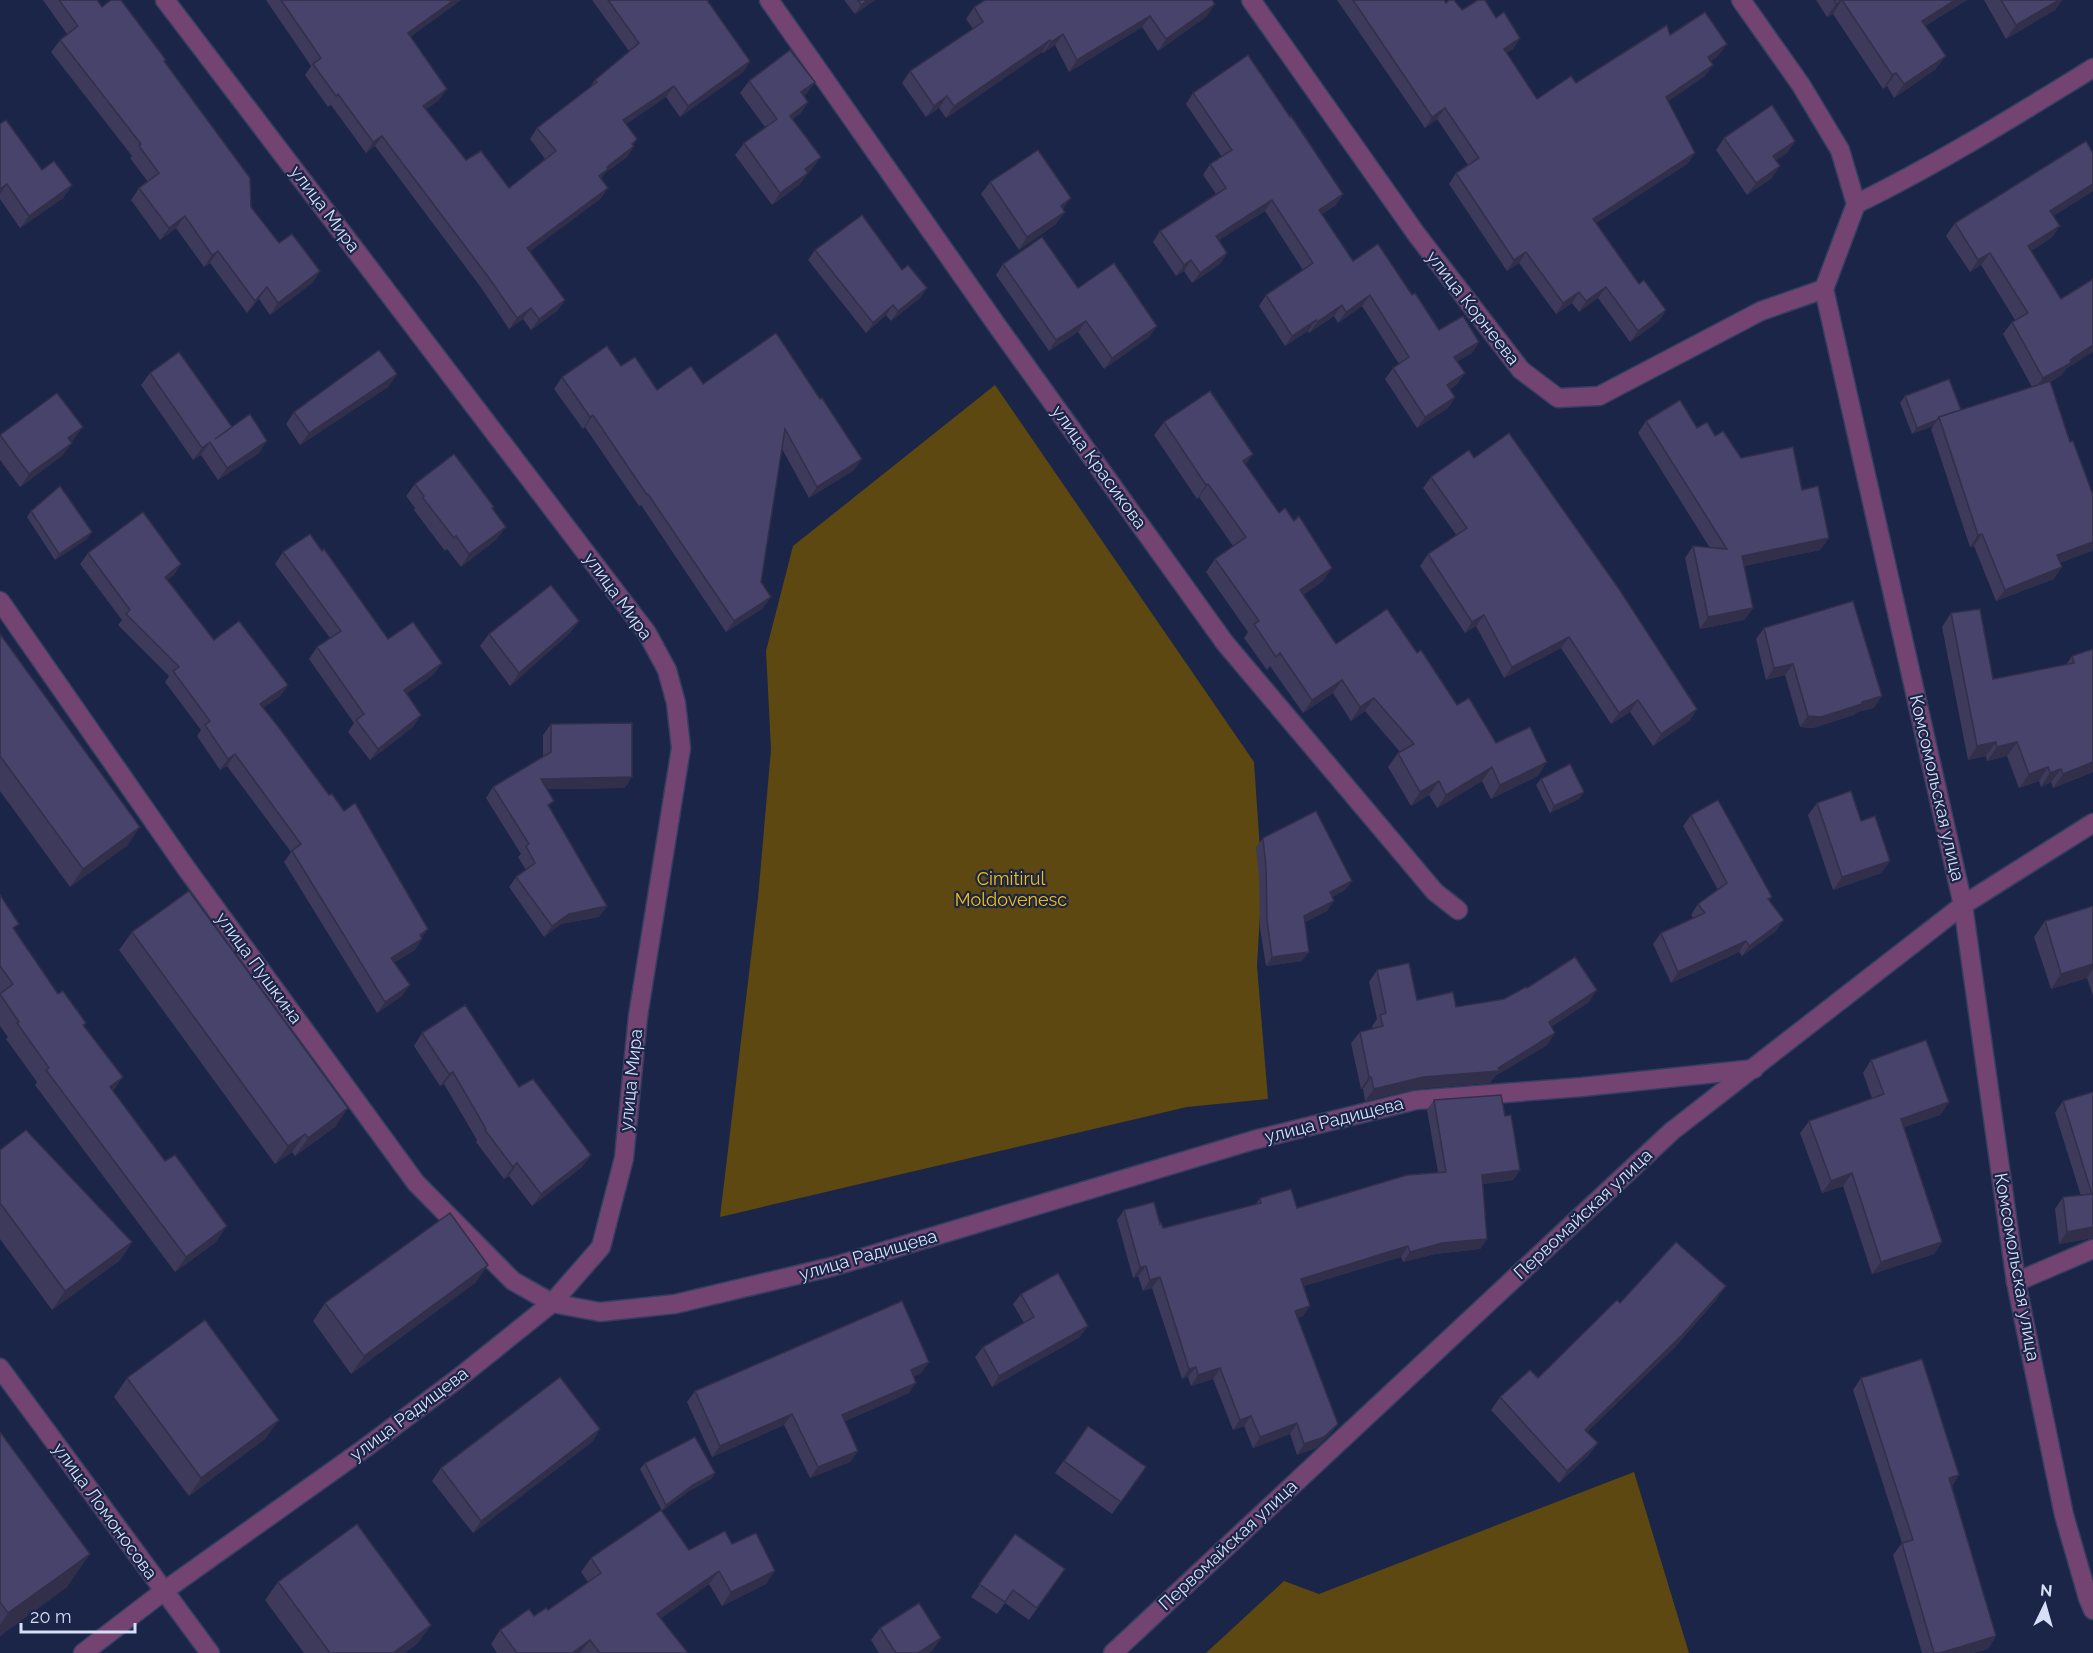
<svg xmlns="http://www.w3.org/2000/svg" width="2093" height="1653" font-family="Raleway,sans-serif">
  <style>
    .green { fill: #5c4810 }
    .lines { fill: none; stroke-linecap: round; stroke-linejoin: round }
    .minor-casing { stroke: #343f60; stroke-width: 21 }
    .tertiary-casing { stroke: #343f60; stroke-width: 21 }
    .minor { stroke: #734471; stroke-width: 18 }
    .tertiary { stroke: #734471; stroke-width: 18 }
    .wall { fill: #3d3a5b }
    .shaded-wall { fill: #322f4a }
    .building { fill: #47436a; stroke: #322f4a; stroke-width: 1.5 }
    .labels { text-anchor: middle; stroke-width: 4.5; stroke-linejoin: round; paint-order: stroke }
    .street-label { font-size: 18px; fill: #d6dff6; stroke: #1a2548 }
    .park-label { font-size: 18px; fill: #f6c002; stroke: #1a2548 }
  </style>
  <rect width="100%" height="100%" fill="#1a2548"/>
  <g class="green">
    <path d="M995 385 1254 762 1262 879 1257 966 1268 1099 1187 1107 720 1217 758 898 771 749 766 651 793 546Z"/>
    <path d="M1634 1472 1689 1653H1206L1284 1581 1319 1594Z"/>
  </g>
  <g class="lines">
    <g class="minor-casing">
      <g id="minor">
        <path d="M769 0 996 324 1225 643 1435 892 1458 910"/>
        <path d="M1251 0 1417 235 1521 370 1558 398 1599 396 1761 311 1824 289"/>
        <path d="M1741 0 1801 85 1840 150 1856 204 1824 289 1963 905 2016 1282 2064 1515 2088 1598 2093 1610"/>
        <path d="M1856 204C1938 164 2015 116 2093 68"/>
        <path d="M0 601 186 868 416 1183 513 1281 552 1303 600 1312 675 1304 835 1266 1254 1140 1416 1100 1582 1087 1754 1069"/>
        <path d="M2016 1282 2093 1249"/>
        <path d="M83 1653 164 1591 365 1448 456 1380 552 1303 601 1247 624 1158 638 1016 681 748 676 703 667 670 647 633 165 0"/>
        <path d="M1113 1653 1672 1131 1963 905 2093 823"/>
      </g>
    </g>
    <g class="tertiary-casing">
      <path id="tertiary" d="M0 1368 210 1653"/>
    </g>
    <use href="#minor" class="minor"/>
    <use href="#tertiary" class="tertiary"/>
  </g>
  <g class="wall">
    <path d="M43 0H97L102 7 166 60 165 62 251 207 279 243 320 271 312 283 270 315 259 299 247 313 210 263 204 267 176 228 160 240 131 200 139 188 148 182 130 158 132 156 51 52 60 40 67 34Z"/>
    <path d="M266 0H461L410 37 439 100 426 109 466 160 509 188 545 159 530 139 537 128 589 88 595 80 629 51 592 0H707L750 61 743 72 680 117 666 97 626 124 637 139 633 145 634 146 627 157 605 173 601 179 608 188 600 199 530 251 565 300 557 311 531 330 523 319 509 329 482 289 375 146 366 153 331 105 328 107 305 75 311 66Z"/>
    <path d="M844 0H875L855 14Z"/>
    <path d="M1337 0H1444L1446 3 1462 10 1496 18 1520 38 1513 49 1506 53 1537 99 1576 83 1670 35 1719 55 1711 61 1705 76 1668 101 1695 153 1687 164 1596 223 1639 284 1666 310 1659 321 1630 342 1598 298 1579 312 1572 303 1556 314 1519 263 1507 271 1449 184 1456 173 1468 165 1437 119 1425 128Z"/>
    <path d="M1816 0H1967L1925 26 1936 69 1894 98 1887 86 1883 89 1833 14 1827 17Z"/>
    <path d="M1984 0H2062L2055 10 2006 39Z"/>
    <path d="M974 7 1207 16 1158 51 1142 27 1069 72 1055 45 1043 53 1042 52 946 118 939 108 926 117 902 83 910 71 973 29 966 19Z"/>
    <path d="M749 81 815 82 804 96 808 102 800 114 792 119 812 169 808 173 799 185 772 205 735 155 744 143 765 127 740 93Z"/>
    <path d="M1193 93 1343 194 1336 205 1322 214 1353 261 1412 295 1439 330 1479 342 1472 353 1457 361 1465 373 1457 384 1450 389 1455 397 1448 408 1417 428 1385 379 1393 368 1399 364 1362 306 1338 323 1334 316 1309 333 1308 331 1285 346 1259 306 1266 295 1303 270 1265 211 1219 240 1227 253 1220 264 1192 283 1184 271 1176 276 1153 242 1160 231 1216 194 1203 175 1210 164 1222 157 1186 104Z"/>
    <path d="M0 124 42 170 72 185 63 198 20 228 0 199Z"/>
    <path d="M1724 138 1795 141 1787 153 1776 160 1772 178 1747 195 1716 150Z"/>
    <path d="M2093 153V191L2053 216 2060 226 2051 238 2031 251 2066 369 2062 375 2050 382 2060 563 2054 579 1996 601 1974 546 1970 547 1931 429 1933 426 1912 434 1900 403 1905 396 1961 410 2032 387 2003 334 2012 322 2015 320 1981 265 1970 272 1946 236 1955 223Z"/>
    <path d="M990 182 1063 209 1056 224 1019 250 981 194Z"/>
    <path d="M815 250 902 270 927 288 920 298 891 321 886 315 866 333 808 260Z"/>
    <path d="M1003 264 1157 326 1149 337 1104 369 1078 332 1049 351 996 275Z"/>
    <path d="M776 333 854 470 809 498 782 449 761 582 763 608 726 632 641 505 639 506 585 427 583 429 554 389 562 377 621 366 657 390 703 384Z"/>
    <path d="M150 373 232 427 259 453 218 480 201 455 193 460 141 385Z"/>
    <path d="M397 374 388 387 300 445 286 424 294 412Z"/>
    <path d="M1646 421 1697 428 1715 436 1741 458 1802 490 1829 538 1820 550 1744 566 1753 608 1744 620 1700 629 1685 558 1693 546 1710 548 1638 433Z"/>
    <path d="M1164 422 1253 454 1245 465 1323 581 1303 595 1336 644 1417 653 1457 705 1496 743 1538 776 1491 799 1482 781 1437 808 1429 795 1411 806 1388 767 1398 753 1400 752 1365 711 1351 721 1333 693 1303 713 1270 666 1267 670 1244 638 1248 632 1206 572 1215 559 1233 546 1199 497 1197 499 1154 435Z"/>
    <path d="M0 435 74 439 71 442 63 455 20 487 0 460Z"/>
    <path d="M1474 458 1697 709 1690 720 1653 746 1630 712 1611 724 1561 648 1504 678 1476 626 1465 633 1420 566 1428 554 1457 536 1423 488 1431 477Z"/>
    <path d="M415 484 494 507 492 508 497 539 461 567 447 549 445 551 414 510 415 508 406 496Z"/>
    <path d="M31 511 87 539 55 560 27 517Z"/>
    <path d="M283 552 388 639 434 674 406 694 413 727 370 760 348 732 354 723 309 659 317 647 330 638 275 564Z"/>
    <path d="M88 553 174 575 167 580 214 640 288 685 280 696 263 708 428 929 421 938 422 939 415 950 394 962 402 996 377 1013 284 862 291 852 227 766 220 770 197 736 201 730 165 682 169 676 118 625 122 620 80 564Z"/>
    <path d="M1951 613 1993 679 2066 665 2072 656 2093 649V772L2053 788 2051 782 2041 787 2039 781 2019 788 2007 756 1987 761 1986 756 1968 760 1942 627Z"/>
    <path d="M579 621 570 633 510 686 480 646 489 634Z"/>
    <path d="M1764 628 1874 708 1857 712 1854 715 1813 728 1800 727 1785 675 1766 680 1756 639Z"/>
    <path d="M0 634 128 845 70 887 0 791Z"/>
    <path d="M551 724 625 788 547 789 550 808 607 906 599 917 561 924 544 937 509 887 516 877 526 870 518 857 521 854 486 798 493 787 543 757V735Z"/>
    <path d="M1541 779 1579 799 1550 813 1536 785Z"/>
    <path d="M1817 803 1861 821 1890 861 1881 873 1833 890 1808 815Z"/>
    <path d="M1691 815 1772 897 1769 901 1776 931 1742 956 1739 952 1671 983 1653 944 1661 933 1693 918 1691 915 1698 904 1718 890 1683 826Z"/>
    <path d="M1263 838 1352 881 1345 890 1332 897 1327 911 1305 922 1302 961 1266 966 1260 928 1259 877 1256 847Z"/>
    <path d="M0 895 15 930 58 994 83 1026 113 1091 216 1242 175 1272 35 1085 37 1082 6 1039 8 1037 0 1026Z"/>
    <path d="M2093 906V996L2087 978 2051 989 2034 937 2045 921Z"/>
    <path d="M132 932 336 1126 295 1156 292 1152 275 1164 119 950Z"/>
    <path d="M1377 970 1417 1000 1456 1007 1504 999 1527 988 1589 1002 1551 1027 1547 1045 1495 1076 1490 1083 1415 1089 1365 1101 1363 1089H1361L1351 1043 1360 1032 1373 1029 1372 1026 1377 1019 1369 982Z"/>
    <path d="M422 1033 519 1087 591 1155 582 1167 532 1206 509 1176 504 1179 476 1142 477 1140 444 1084 440 1086 414 1046Z"/>
    <path d="M1871 1060 1949 1102 1940 1115 1904 1127 1942 1242 1934 1254 1872 1274 1843 1186 1822 1193 1800 1133 1809 1121 1872 1098 1863 1073Z"/>
    <path d="M2093 1092V1238L2059 1244 2055 1209 2063 1197 2081 1196 2055 1113 2063 1101Z"/>
    <path d="M1434 1100 1505 1116 1520 1170 1513 1180 1483 1184 1487 1239 1480 1249 1435 1254 1403 1262 1401 1257 1304 1286 1303 1316 1298 1318 1338 1424 1330 1434 1316 1448 1297 1455 1290 1434 1253 1448 1244 1426 1233 1430 1213 1379 1191 1386 1188 1377 1182 1379 1152 1288 1143 1291 1138 1276 1133 1278 1117 1220 1124 1210 1160 1224 1163 1228 1256 1204 1260 1198 1297 1208 1438 1172 1427 1110Z"/>
    <path d="M0 1150 132 1242 120 1260 52 1310 0 1239Z"/>
    <path d="M488 1265 475 1283 351 1374 313 1321 325 1303Z"/>
    <path d="M1021 1294 1080 1337 992 1387 975 1357 983 1347 1024 1323 1013 1304Z"/>
    <path d="M1717 1299 1675 1347 1587 1432 1589 1455 1559 1483 1491 1410 1500 1397 1538 1378 1620 1303Z"/>
    <path d="M929 1362 921 1373 914 1376 909 1393 845 1421 858 1451 850 1462 810 1478 784 1425 712 1457 687 1402 695 1391Z"/>
    <path d="M127 1378 266 1438 189 1496 114 1397Z"/>
    <path d="M1861 1378 1959 1475 1952 1486 1996 1636 1988 1649 1973 1653H1922L1893 1555 1902 1543 1853 1390Z"/>
    <path d="M1088 1426 1146 1467 1112 1514 1055 1473Z"/>
    <path d="M600 1429 592 1442 473 1533 432 1481 441 1468Z"/>
    <path d="M0 1432 67 1587 0 1636Z"/>
    <path d="M645 1463 715 1473 711 1479 689 1491 662 1511 640 1469Z"/>
    <path d="M1015 1534 1065 1569 1029 1620 1005 1603 997 1614 971 1597Z"/>
    <path d="M732 1544 766 1584 722 1606 709 1584 661 1618 688 1653H497L491 1644 500 1630 548 1610 588 1582 581 1572 591 1558 689 1550Z"/>
    <path d="M278 1582 418 1643 405 1653H304L265 1600Z"/>
    <path d="M880 1628 933 1650 929 1653H879L871 1640Z"/>
  </g>
  <g class="shaded-wall">
    <path d="M454 0H461L400 44 408 33Z"/>
    <path d="M868 0H875L855 14 861 5Z"/>
    <path d="M1842 0 1833 14 1827 17 1836 4Z"/>
    <path d="M1955 0H1967L1912 34 1922 21Z"/>
    <path d="M2059 0H2062L2055 10 2006 39 2016 25Z"/>
    <path d="M1215 4 1207 16 1158 51 1166 39Z"/>
    <path d="M1150 16 1142 27 1069 72 1077 60Z"/>
    <path d="M1063 34 1055 45 1043 53 1051 42Z"/>
    <path d="M1520 38 1513 49 1496 60 1504 49Z"/>
    <path d="M1050 40 1042 52 946 118 954 106Z"/>
    <path d="M1727 44 1719 55 1700 68 1708 57Z"/>
    <path d="M1946 56 1936 69 1894 98 1904 84Z"/>
    <path d="M750 61 743 72 680 117 688 106Z"/>
    <path d="M1713 65 1705 76 1659 108 1666 97Z"/>
    <path d="M1896 73 1887 86 1883 89 1892 75Z"/>
    <path d="M815 82 806 95 793 104 801 92Z"/>
    <path d="M674 86 666 97 615 131 623 120Z"/>
    <path d="M447 89 439 100 415 117 423 106Z"/>
    <path d="M947 96 939 108 926 117 934 106Z"/>
    <path d="M808 102 800 114 781 128 790 116Z"/>
    <path d="M1445 108 1437 119 1425 128 1432 117Z"/>
    <path d="M382 136 375 146 366 153 373 142Z"/>
    <path d="M637 139 630 149 634 146 627 157 605 173 600 180 599 176 607 167Z"/>
    <path d="M1795 141 1787 153 1764 168 1773 156Z"/>
    <path d="M1695 153 1687 164 1585 230 1593 219Z"/>
    <path d="M821 157 812 169 808 173 799 185 772 205 780 193 805 169Z"/>
    <path d="M1780 166 1772 178 1747 195 1756 183Z"/>
    <path d="M7 184 0 194V189Z"/>
    <path d="M2093 184V191L2042 223 2050 211Z"/>
    <path d="M72 185 63 198 20 228 29 216Z"/>
    <path d="M608 188 600 199 520 259 527 248Z"/>
    <path d="M1343 194 1336 205 1312 221 1319 210Z"/>
    <path d="M1071 198 1062 210 1061 206Z"/>
    <path d="M1272 200 1265 211 1208 247 1216 236Z"/>
    <path d="M1065 212 1056 224 1019 250 1027 237Z"/>
    <path d="M185 216 176 228 160 240 169 228Z"/>
    <path d="M2060 226 2051 238 2019 258 2028 246Z"/>
    <path d="M218 251 210 263 204 267 212 255Z"/>
    <path d="M1526 252 1519 263 1507 271 1514 260Z"/>
    <path d="M1227 253 1220 264 1192 283 1200 273Z"/>
    <path d="M1990 253 1981 265 1970 272 1978 260Z"/>
    <path d="M1191 260 1184 271 1176 276 1184 265Z"/>
    <path d="M320 271 312 283 270 315 278 303Z"/>
    <path d="M267 287 259 299 247 313 255 301Z"/>
    <path d="M1606 287 1598 298 1579 312 1586 301Z"/>
    <path d="M927 288 920 298 891 321 898 311Z"/>
    <path d="M1579 292 1572 303 1556 314 1563 303Z"/>
    <path d="M1370 295 1362 306 1338 323 1346 312Z"/>
    <path d="M565 300 557 311 531 330 539 319Z"/>
    <path d="M893 305 886 315 866 333 873 323Z"/>
    <path d="M1342 305 1334 316 1309 333 1317 322Z"/>
    <path d="M531 308 523 319 509 329 517 318Z"/>
    <path d="M1666 310 1659 321 1630 342 1638 331Z"/>
    <path d="M1316 320 1308 331 1285 346 1292 336Z"/>
    <path d="M1086 321 1078 332 1049 351 1056 340Z"/>
    <path d="M1157 326 1149 337 1104 369 1112 358Z"/>
    <path d="M1479 342 1472 353 1447 368 1454 357Z"/>
    <path d="M2093 345V352L2066 369 2062 375 2034 390 2043 378Z"/>
    <path d="M1465 373 1457 384 1439 396 1447 385Z"/>
    <path d="M397 374 388 387 300 445 309 433Z"/>
    <path d="M1455 397 1448 408 1417 428 1425 417Z"/>
    <path d="M593 415 585 427 583 429 590 417Z"/>
    <path d="M1937 420 1933 426 1912 434 1917 428Z"/>
    <path d="M83 427 74 439 60 450 68 438Z"/>
    <path d="M267 441 259 453 218 480 227 468Z"/>
    <path d="M210 442 201 455 193 460 202 448Z"/>
    <path d="M72 443 63 455 20 487 29 474Z"/>
    <path d="M1253 454 1243 468V461Z"/>
    <path d="M862 459 854 470 809 498 817 487Z"/>
    <path d="M1208 484 1199 497 1197 499 1206 485Z"/>
    <path d="M506 527 497 539 461 567 469 554Z"/>
    <path d="M92 532 87 539 55 560 59 554Z"/>
    <path d="M1982 534 1974 546 1970 547 1978 535Z"/>
    <path d="M1829 538 1820 550 1734 568 1742 556Z"/>
    <path d="M2093 542V551L2049 567 2057 555Z"/>
    <path d="M181 564 174 575 157 588 165 577Z"/>
    <path d="M2062 567 2054 579 1996 601 2005 590Z"/>
    <path d="M1332 568 1323 581 1290 603 1300 590Z"/>
    <path d="M771 597 763 608 726 632 734 621Z"/>
    <path d="M1753 608 1744 620 1700 629 1708 617Z"/>
    <path d="M1484 615 1476 626 1465 633 1472 622Z"/>
    <path d="M579 621 570 633 510 686 519 673Z"/>
    <path d="M1569 637 1561 648 1504 678 1512 667Z"/>
    <path d="M442 663 434 674 395 702 404 690Z"/>
    <path d="M1793 664 1785 675 1766 680 1774 668Z"/>
    <path d="M1342 680 1333 693 1303 713 1312 700Z"/>
    <path d="M288 685 280 696 252 715 260 704Z"/>
    <path d="M1882 696 1874 708 1857 712 1854 715 1813 728 1800 727 1808 716Z"/>
    <path d="M1374 698 1365 711 1351 721 1360 707Z"/>
    <path d="M1638 700 1630 712 1611 724 1619 713Z"/>
    <path d="M1697 709 1690 720 1653 746 1661 734Z"/>
    <path d="M421 715 413 727 370 760 378 749Z"/>
    <path d="M1996 742 1986 756 1968 760 1977 746Z"/>
    <path d="M2017 742 2007 756 1987 761 1997 747Z"/>
    <path d="M235 754 227 766 220 770 228 759Z"/>
    <path d="M1547 762 1538 776 1491 799 1500 785Z"/>
    <path d="M2093 762V772L2053 788 2063 774Z"/>
    <path d="M1492 767 1482 781 1437 808 1446 795Z"/>
    <path d="M2048 767 2039 781 2019 788 2029 774Z"/>
    <path d="M2061 769 2051 782 2041 787 2050 773Z"/>
    <path d="M632 777 625 788 533 789 541 779Z"/>
    <path d="M1439 781 1429 795 1411 806 1420 792Z"/>
    <path d="M1584 792 1579 799 1550 813 1554 806Z"/>
    <path d="M140 827 128 845 70 887 83 869Z"/>
    <path d="M1890 861 1881 873 1833 890 1842 877Z"/>
    <path d="M1352 881 1345 890 1323 902 1330 892Z"/>
    <path d="M1334 901 1327 911 1297 926 1304 916Z"/>
    <path d="M607 906 599 917 561 924 544 937 552 926 569 914Z"/>
    <path d="M1784 920 1776 931 1742 956 1749 946Z"/>
    <path d="M428 929 420 940 422 939 415 950 384 969 391 958Z"/>
    <path d="M1746 941 1739 952 1671 983 1678 972Z"/>
    <path d="M1309 952 1302 961 1266 966 1272 957Z"/>
    <path d="M2093 964V969L2087 978 2051 989 2061 974Z"/>
    <path d="M410 985 402 996 377 1013 385 1002Z"/>
    <path d="M1597 990 1589 1002 1540 1034 1549 1022Z"/>
    <path d="M1555 1033 1547 1045 1495 1076 1490 1083 1415 1089 1365 1101 1374 1089 1423 1077 1498 1068Z"/>
    <path d="M453 1072 444 1084 440 1086 449 1074Z"/>
    <path d="M123 1077 112 1093 110 1087Z"/>
    <path d="M1369 1077H1371L1363 1089H1361Z"/>
    <path d="M1949 1102 1940 1115 1893 1131 1901 1119Z"/>
    <path d="M348 1108 336 1126 295 1156 308 1138Z"/>
    <path d="M305 1134 292 1152 275 1164 288 1146Z"/>
    <path d="M591 1155 582 1167 532 1206 541 1194Z"/>
    <path d="M517 1163 509 1176 504 1179 513 1167Z"/>
    <path d="M1520 1170 1513 1180 1474 1185 1482 1175Z"/>
    <path d="M1852 1173 1843 1186 1822 1193 1831 1181Z"/>
    <path d="M227 1226 216 1242 175 1272 186 1257Z"/>
    <path d="M2093 1227V1238L2059 1244 2067 1232Z"/>
    <path d="M1487 1239 1480 1249 1435 1254 1403 1262 1410 1252 1442 1243Z"/>
    <path d="M132 1242 120 1260 52 1310 65 1291Z"/>
    <path d="M1942 1242 1934 1254 1872 1274 1881 1262Z"/>
    <path d="M1408 1246 1401 1257 1294 1289 1301 1279Z"/>
    <path d="M488 1265 475 1283 351 1374 364 1356Z"/>
    <path d="M1146 1266 1138 1276 1133 1278 1140 1267Z"/>
    <path d="M1160 1277 1152 1288 1143 1291 1150 1280Z"/>
    <path d="M1726 1286 1717 1299 1675 1347 1577 1442 1585 1430Z"/>
    <path d="M1310 1306 1303 1316 1288 1322 1295 1311Z"/>
    <path d="M1088 1326 1080 1337 992 1387 999 1376Z"/>
    <path d="M929 1362 921 1373 903 1381 911 1370Z"/>
    <path d="M1196 1367 1188 1377 1182 1379 1189 1369Z"/>
    <path d="M1220 1368 1213 1379 1191 1386 1198 1375Z"/>
    <path d="M916 1383 909 1393 835 1426 842 1415Z"/>
    <path d="M792 1414 784 1425 712 1457 720 1446Z"/>
    <path d="M1251 1416 1244 1426 1233 1430 1240 1420Z"/>
    <path d="M279 1420 266 1438 189 1496 201 1478Z"/>
    <path d="M1297 1423 1290 1434 1253 1448 1260 1437Z"/>
    <path d="M1338 1424 1330 1434 1316 1448 1297 1455 1304 1444Z"/>
    <path d="M600 1429 592 1442 473 1533 481 1521Z"/>
    <path d="M1598 1443 1589 1455 1559 1483 1567 1471Z"/>
    <path d="M858 1451 850 1462 810 1478 818 1467Z"/>
    <path d="M715 1473 711 1479 689 1491 662 1511 666 1505 693 1485Z"/>
    <path d="M1959 1475 1951 1488 1949 1478Z"/>
    <path d="M90 1554 67 1587 0 1636V1625L8 1613Z"/>
    <path d="M719 1571 709 1584 648 1628 657 1614Z"/>
    <path d="M775 1571 766 1584 722 1606 731 1592Z"/>
    <path d="M431 1625 418 1643 405 1653H393Z"/>
    <path d="M1996 1636 1988 1649 1973 1653H1940Z"/>
    <path d="M941 1638 933 1650 929 1653H918Z"/>
    <path d="M590 1640 580 1653H572Z"/>
  </g>
  <g class="building">
    <path d="M59 0H97L102 7 111 0H121L166 60 164 61 250 178 251 207 279 243 292 234 320 271 278 303 267 287 255 301 218 251 212 255 185 216 169 228 139 188 159 173 139 146 141 144 60 40 78 26Z"/>
    <path d="M281 0H454L408 33 447 89 423 106 466 160 481 151 509 188 556 151 537 128 597 82 595 80 639 43 608 0H707L750 61 688 106 674 86 623 120 637 139 632 144 634 146 607 167 608 169 599 176 608 188 527 248 565 300 539 319 531 308 517 318 489 278 382 136 373 142 338 94 336 96 313 64 321 58Z"/>
    <path d="M858 0H868L861 5Z"/>
    <path d="M985 0H1212L1215 4 1166 39 1150 16 1077 60 1063 34 1051 42 1050 40 954 106 947 96 934 106 910 71 983 22 974 7Z"/>
    <path d="M1353 0H1444L1446 3 1449 0H1454L1462 10 1478 0H1485L1496 18 1504 12 1520 38 1504 49 1537 99 1571 76 1576 83 1667 25 1670 35 1705 12 1727 44 1708 57 1713 65 1666 97 1695 153 1593 219 1639 284 1644 280 1666 310 1638 331 1606 287 1586 301 1579 292 1563 303 1526 252 1514 260 1456 173 1479 158 1445 108 1432 117Z"/>
    <path d="M1834 0H1955L1922 21 1946 56 1904 84 1896 73 1892 75 1842 0 1836 4Z"/>
    <path d="M2001 0H2059L2016 25Z"/>
    <path d="M790 50 815 82 801 92 808 102 790 116 821 157 805 169 808 173 780 193 744 143 777 119 749 81Z"/>
    <path d="M1248 55 1290 117 1291 116 1343 194 1319 210 1353 261 1378 244 1412 295 1415 293 1439 330 1463 316 1479 342 1454 357 1465 373 1447 385 1455 397 1425 417 1393 368 1409 357 1370 295 1346 312 1342 305 1317 322 1316 320 1292 336 1266 295 1313 263 1272 200 1216 236 1227 253 1200 273 1191 260 1184 265 1160 231 1226 188 1210 164 1232 150 1193 93Z"/>
    <path d="M1772 105 1795 141 1773 156 1780 166 1756 183 1724 138Z"/>
    <path d="M6 120 42 170 54 161 72 185 29 216 7 184 0 189V124Z"/>
    <path d="M2086 141 2093 153V184L2050 211 2060 226 2028 246 2061 299 2093 279V345L2070 360 2071 363 2043 378 2012 322 2028 313 1990 253 1978 260 1955 223Z"/>
    <path d="M1038 150 1071 198 1061 206 1065 212 1027 237 990 182Z"/>
    <path d="M862 215 902 270 908 265 927 288 898 311 893 305 873 323 815 250Z"/>
    <path d="M1042 237 1078 288 1114 263 1157 326 1112 358 1086 321 1056 340 1003 264Z"/>
    <path d="M776 333 820 399 822 398 862 459 817 487 785 429 761 582 771 597 734 621 648 494 647 495 593 415 590 417 562 377 607 346 621 366 635 357 657 390 691 366 703 384Z"/>
    <path d="M379 350 397 374 309 433 294 412Z"/>
    <path d="M179 352 232 427 215 439 250 414 267 441 227 468 210 442 202 448 150 373Z"/>
    <path d="M1949 379 1961 410 1939 417 1937 420 1917 428 1905 396Z"/>
    <path d="M2050 381 2070 442 2073 441 2093 495V542L2057 555 2062 567 2005 590 1982 534 1978 535 1939 417Z"/>
    <path d="M1210 391 1253 454 1243 461 1279 513 1285 508 1294 521 1299 516 1332 568 1300 590 1336 644 1387 609 1417 653 1421 650 1457 705 1469 698 1496 743 1530 727 1547 762 1500 785 1492 767 1446 795 1439 781 1420 792 1398 753 1414 744 1374 698 1360 707 1342 680 1312 700 1280 653 1276 657 1254 624 1259 621 1215 559 1246 537 1208 484 1206 485 1164 422Z"/>
    <path d="M57 393 83 427 68 438 72 443 29 474 0 435Z"/>
    <path d="M1680 400 1697 428 1707 422 1715 436 1723 431 1741 458 1793 447 1802 490 1818 486 1829 538 1742 556 1753 608 1708 617 1693 546 1727 549 1646 421Z"/>
    <path d="M1509 433 1619 589 1697 709 1661 734 1638 700 1619 713 1569 637 1512 667 1484 615 1472 622 1428 554 1467 528 1431 477 1469 450 1474 458Z"/>
    <path d="M454 454 494 507 492 508 506 527 469 554 456 536 454 538 423 498 424 496 415 484Z"/>
    <path d="M60 486 92 532 59 554 31 511Z"/>
    <path d="M143 512 181 564 165 577 214 640 239 621 288 685 260 704 277 725 329 795 332 794 344 811 355 803 428 929 420 935 422 939 391 958 410 985 385 1002 292 851 301 844 235 754 228 759 205 725 210 721 173 671 179 667 126 614 130 610 88 553Z"/>
    <path d="M310 534 322 551 324 549 388 639 413 622 442 663 404 690 421 715 378 749 356 720 364 714 317 647 341 631 283 552Z"/>
    <path d="M551 585 579 621 519 673 489 634Z"/>
    <path d="M1853 601 1882 696 1862 702V704L1821 717 1808 716 1793 664 1774 668 1764 628Z"/>
    <path d="M1980 609 1993 679 2074 663 2072 656 2093 649V762L2063 774 2061 769 2050 773 2048 767 2029 774 2017 742 1997 747 1996 742 1977 746 1951 613Z"/>
    <path d="M0 634 140 827 83 869 0 756Z"/>
    <path d="M632 723V777L541 779 554 801 548 805 607 906 569 914 552 926 516 877 535 863 526 846 529 844 493 787 551 752V724Z"/>
    <path d="M1570 764 1584 792 1554 806 1541 779Z"/>
    <path d="M1851 791 1861 821 1875 816 1890 861 1842 877 1817 803Z"/>
    <path d="M1718 800 1772 897 1768 899 1784 920 1749 946 1746 941 1678 972 1661 933 1705 913 1698 904 1727 883 1691 815Z"/>
    <path d="M1316 811 1352 881 1330 892 1334 901 1304 916 1309 952 1272 957 1267 919 1266 867 1263 838Z"/>
    <path d="M189 891 348 1108 308 1138 305 1134 288 1146 132 932Z"/>
    <path d="M0 895 19 924 13 928 58 994 63 991 86 1023 83 1025 123 1077 110 1087 165 1161 175 1155 227 1226 186 1257 46 1070 49 1068 17 1023 19 1022 0 994 13 984 0 966Z"/>
    <path d="M2093 906V964L2061 974 2045 921Z"/>
    <path d="M1575 957 1597 990 1549 1022 1555 1033 1498 1068 1499 1071 1423 1077 1374 1089 1371 1077H1369L1360 1032 1383 1026 1380 1015 1386 1013 1377 970 1409 963 1417 1000 1453 992 1456 1007 1504 999 1526 987 1527 988Z"/>
    <path d="M465 1005 519 1087 533 1079 591 1155 541 1194 517 1163 513 1167 485 1130 486 1129 453 1072 449 1074 422 1033Z"/>
    <path d="M1926 1040 1949 1102 1901 1119 1942 1242 1881 1262 1852 1173 1831 1181 1809 1121 1884 1094 1871 1060Z"/>
    <path d="M2093 1092V1227L2067 1232 2063 1197 2092 1194 2063 1101Z"/>
    <path d="M1501 1095 1505 1116 1511 1115 1520 1170 1482 1175 1487 1239 1442 1243 1410 1252 1408 1246 1301 1279 1310 1306 1295 1311 1338 1424 1324 1437 1304 1444 1297 1423 1260 1437 1251 1416 1240 1420 1220 1368 1198 1375 1196 1367 1189 1369 1160 1277 1150 1280 1146 1266 1140 1267 1124 1210 1154 1202 1160 1224 1161 1223 1163 1228 1261 1203 1260 1198 1291 1189 1297 1208 1407 1175 1446 1172 1434 1100Z"/>
    <path d="M26 1130 132 1242 65 1291 0 1203V1150Z"/>
    <path d="M450 1213 488 1265 364 1356 325 1303Z"/>
    <path d="M1676 1242 1726 1286 1683 1334 1585 1430 1598 1443 1567 1471 1500 1397 1530 1370 1538 1378 1617 1300 1620 1303Z"/>
    <path d="M1058 1273 1088 1326 999 1376 983 1347 1034 1317 1021 1294Z"/>
    <path d="M902 1301 929 1362 911 1370 916 1383 842 1415 858 1451 818 1467 792 1414 720 1446 695 1391Z"/>
    <path d="M205 1320 279 1420 201 1478 127 1378Z"/>
    <path d="M1922 1359 1959 1475 1949 1478 1996 1636 1940 1653H1934L1902 1543 1913 1540 1861 1378Z"/>
    <path d="M560 1377 600 1429 481 1521 441 1468Z"/>
    <path d="M1088 1426 1146 1467 1121 1502 1064 1461Z"/>
    <path d="M0 1432 90 1554 8 1613 0 1602Z"/>
    <path d="M695 1437 715 1473 693 1485 666 1505 645 1463Z"/>
    <path d="M661 1510 689 1550 725 1531 732 1544 756 1533 775 1571 731 1592 719 1571 657 1614 688 1653H600L590 1640 572 1653H517L500 1630 529 1609 534 1616 546 1608 548 1610 601 1573 591 1558Z"/>
    <path d="M357 1524 431 1625 393 1653H330L278 1582Z"/>
    <path d="M1015 1534 1065 1569 1037 1608 1013 1590 1005 1602 979 1584Z"/>
    <path d="M919 1603 941 1638 918 1653H896L880 1628Z"/>
  </g>
  <g class="labels">
    <g class="street-label">
      <text transform="translate(325 209) rotate(53)" y="6">улица Мира</text>
      <text transform="translate(1473 308) rotate(52)" y="6">улица Корнеева</text>
      <text transform="translate(1099 467) rotate(54)" y="6">улица Красикова</text>
      <text transform="translate(618 596) rotate(54)" y="6">улица Мира</text>
      <text transform="translate(1937 788) rotate(77)" y="6">Комсомольская улица</text>
      <text transform="translate(259 968) rotate(54)" y="6">улица Пушкина</text>
      <text transform="translate(631 1080) rotate(-84)" y="6">улица Мира</text>
      <text transform="translate(1334 1120) rotate(-14)" y="6">улица Радищева</text>
      <text transform="translate(1583 1214) rotate(-43)" y="6">Первомайская улица</text>
      <text transform="translate(868 1255) rotate(-16)" y="6">улица Радищева</text>
      <text transform="translate(2017 1267) rotate(80)" y="6">Комсомольская улица</text>
      <text transform="translate(409 1414) rotate(-37)" y="6">улица Радищева</text>
      <text transform="translate(105 1511) rotate(54)" y="6">улица Ломоносова</text>
      <text transform="translate(1228 1545) rotate(-43)" y="6">Первомайская улица</text>
    </g>
    <g class="park-label">
      <text x="1011" y="885">Cimitirul<tspan x="1011" dy="21">Moldovenesc</tspan></text>
    </g>
  </g>
  <g transform="translate(2045 1605) rotate(5)" stroke="#1a2548" stroke-width="4.5" paint-order="stroke">
  <path d="M0-4.5L10 22L0 15L-10 22Z" fill="#d6dff6"/>
  <text y="-9" font-size="16" font-weight="bold" text-anchor="middle" fill="#d6dff6">N</text>
  </g>
  <path d="M21 1623v9h114v-9" fill="none" stroke="#d6dff6" stroke-width="3"/>
  <text x="30" y="1623" font-size="18" fill="#d6dff6" stroke="#1a2548" stroke-width="4.5" paint-order="stroke">20 m</text>
</svg>
